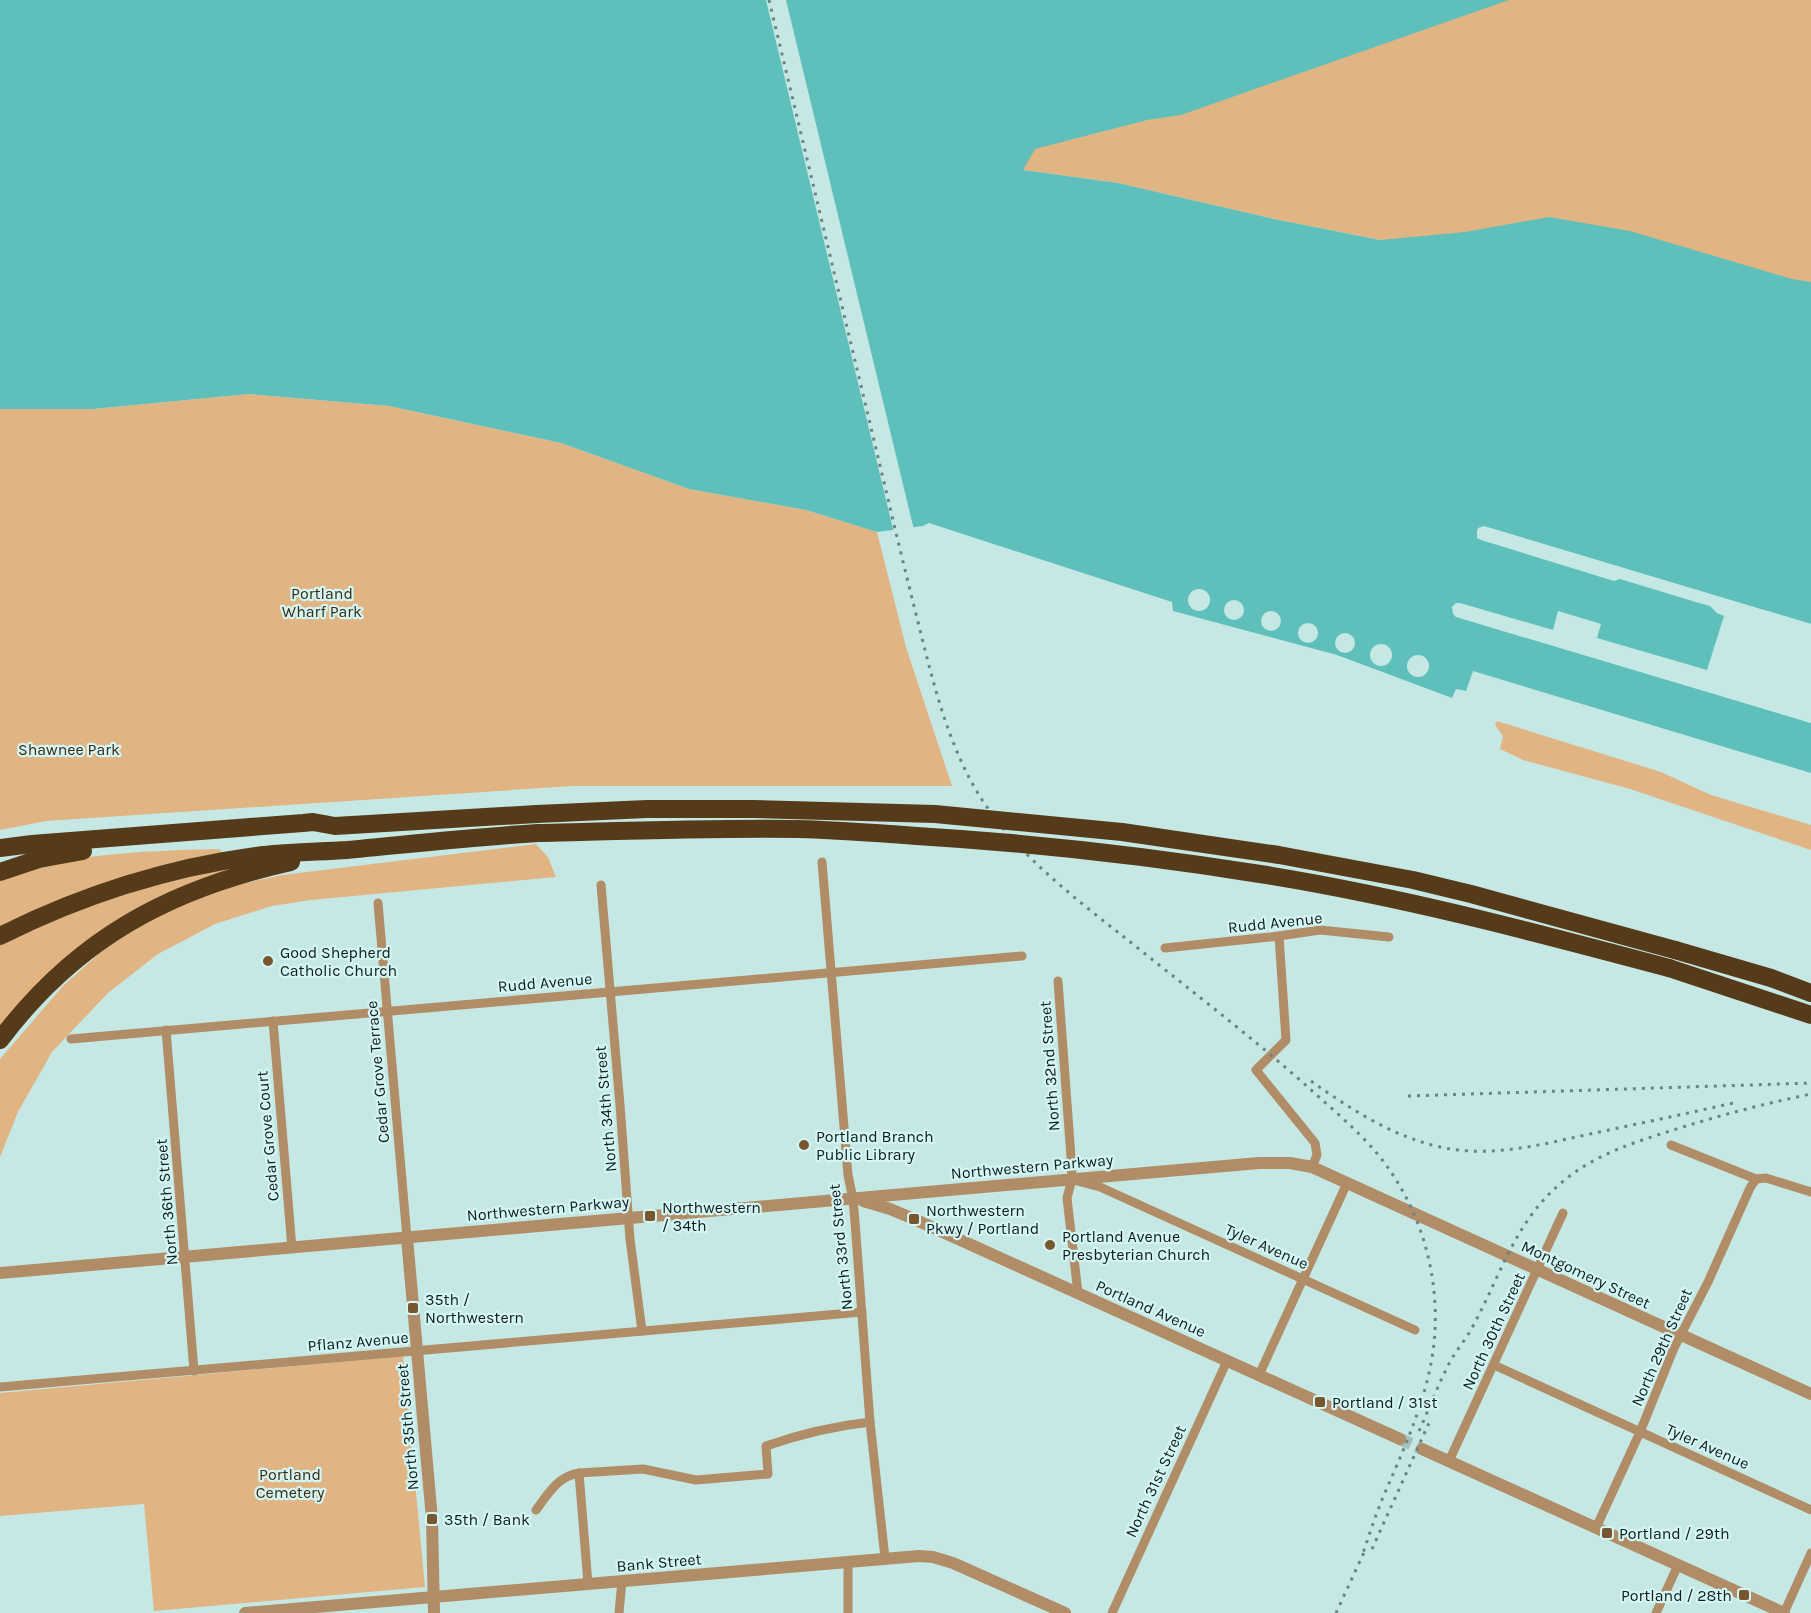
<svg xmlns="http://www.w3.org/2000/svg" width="1811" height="1613" font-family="Karla,sans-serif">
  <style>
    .green { fill: #e1b583 }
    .water { fill: #5fc0bb }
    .pier { fill: #c6e8e5 }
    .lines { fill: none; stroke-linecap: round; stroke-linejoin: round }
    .tertiary-tunnel { stroke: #a2bfbd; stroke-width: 12; stroke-dasharray: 12 6; stroke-linecap: butt }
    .minor { stroke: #b08d66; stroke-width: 9 }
    .tertiary { stroke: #b08d66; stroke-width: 12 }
    .motorway { stroke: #563b1a; stroke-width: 18 }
    .rail { stroke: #6b8381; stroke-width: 3; stroke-dasharray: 3 6; stroke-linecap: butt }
    .motorway-bridge { stroke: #563b1a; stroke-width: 18 }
    .poi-dot { fill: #78562e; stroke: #d3f5f3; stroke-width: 2 }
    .labels { text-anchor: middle; stroke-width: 4.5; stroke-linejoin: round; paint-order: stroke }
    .park-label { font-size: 16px; fill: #3e2911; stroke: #d3f5f3 }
    .street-label { font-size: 16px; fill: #101d1c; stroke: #d3f5f3 }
    .poi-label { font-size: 16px; fill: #101d1c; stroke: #d3f5f3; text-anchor: start }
  </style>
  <rect width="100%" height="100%" fill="#c6e8e5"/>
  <g class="green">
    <path d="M1406 0H1811V314L1380 240 1274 219 1118 183 1023 170 991 145Z"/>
    <path d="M249 394 389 406 561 443 689 489 806 510 877 532 906 647 952 786H573L46 821 0 830V409H93Z"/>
    <path d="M1497 721 1661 772 1711 795 1811 825V850L1630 789 1523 760 1500 749 1503 736 1495 725Z"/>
    <path d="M536 844 548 857 556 877 311 900 272 906 215 924 158 954 108 993 52 1052 18 1112 0 1157V1059L63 986 122 933 199 893 282 875Z"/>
    <path d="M216 849 221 850V855L0 928V879C68 853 144 851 216 849Z"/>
    <path d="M234 867V869L187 885 0 1027V944L77 910 154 885Z"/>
    <path d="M403 1356 425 1587 154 1611 144 1504 0 1516V1393Z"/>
  </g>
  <path class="water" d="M0 0H1509L1181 115 1147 120 1035 149 1023 170 1118 183 1274 219 1380 240 1465 232 1549 217 1630 231 1792 279 1811 282V624L1764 610 1743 681 1746 703 1811 723V773L1473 671 1466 691 1456 689 1452 698 1337 655 1173 611 1172 602 929 523 923 526 877 532 806 510 689 489 561 443 389 406 249 394 93 409H0Z"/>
  <g class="pier">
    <path d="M766 0H786L914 530 894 533Z"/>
    <path d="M1484 526 1811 624V627L1766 613 1746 679 1753 681 1754 683 1750 701 1811 720V723L1456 617 1453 614 1452 607 1456 603H1460L1553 630 1558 611 1601 624 1597 638 1707 670 1724 616 1717 613 1710 606 1699 603 1620 579 1614 581 1481 540 1477 538V531L1478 528Z"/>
    <circle cx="1199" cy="600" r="11"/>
    <circle cx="1234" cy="610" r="10"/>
    <circle cx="1271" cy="621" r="10"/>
    <circle cx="1308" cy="633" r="10"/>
    <circle cx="1345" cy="643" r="10"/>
    <circle cx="1381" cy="655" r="11"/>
    <circle cx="1418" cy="666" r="11"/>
  </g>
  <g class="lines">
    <path class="tertiary-tunnel" d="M1400 1439 1422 1449"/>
    <g class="minor">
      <path d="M822 862 848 1175 853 1199 855 1222 870 1422 885 1558"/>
      <path d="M601 885 620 1105 630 1239 642 1331"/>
      <path d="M378 903 407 1238"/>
      <path d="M1279 936 1286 1040 1256 1070 1315 1143 1317 1155 1312 1167"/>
      <path d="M1165 948 1279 936 1320 930 1389 937"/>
      <path d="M1058 981 1071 1157 1072 1179 1067 1198 1078 1293"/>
      <path d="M273 1021 292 1248"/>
      <path d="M166 1030 194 1371"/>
      <path d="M71 1039 1022 956"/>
      <path d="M1671 1145 1756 1179 1766 1178 1811 1192"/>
      <path d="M1077 1181 1100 1187 1415 1330"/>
      <path d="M1494 1365 1811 1510"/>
      <path d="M1259 1375 1347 1183"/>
      <path d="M0 1387 862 1312"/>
      <path d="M1449 1461 1563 1213"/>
      <path d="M536 1510C548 1494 558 1476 579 1473"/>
      <path d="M1596 1528 1640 1432 1674 1348 1708 1282 1750 1188 1756 1179"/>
      <path d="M848 1562V1613"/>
      <path d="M588 1584 579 1473 643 1469 696 1480 768 1474 766 1446C800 1434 835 1426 870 1422"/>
      <path d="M619 1613 622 1581"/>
      <path d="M1112 1613 1227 1361"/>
      <path d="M1656 1613 1678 1565"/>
      <path d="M1784 1613 1811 1553"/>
    </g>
    <g class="tertiary">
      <path d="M863 1201 890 1209 914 1219 1400 1439"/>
      <path d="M407 1238 432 1519 434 1613"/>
      <path d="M0 1273 1259 1163H1290L1312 1167 1811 1394"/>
      <path d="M1422 1449 1784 1613"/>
      <path d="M245 1613 919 1556 933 1557 953 1563 1065 1613"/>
    </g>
    <g class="motorway">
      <path d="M0 848 32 844 303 823 313 822 335 826 537 814"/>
      <path d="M0 872 39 859 83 851"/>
      <path d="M0 936C80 896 167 868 256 856 286 852 317 852 347 850 411 844 474 837 538 833"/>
      <path d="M1675 950 1771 978 1811 993"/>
      <path d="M1669 968 1811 1015"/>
      <path d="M0 1040C76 939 169 889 291 862"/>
    </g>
    <g class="rail">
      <path d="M769 0C809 166 848 332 888 499 898 542 909 586 920 630 933 682 946 735 972 783 1007 847 1072 896 1129 941 1190 990 1252 1037 1310 1089 1332 1109 1356 1129 1375 1151 1420 1204 1441 1275 1434 1344 1428 1395 1407 1442 1387 1488 1377 1510 1370 1533 1362 1556"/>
      <path d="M1311 1081C1349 1108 1390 1135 1436 1146 1488 1159 1539 1145 1590 1134 1637 1124 1685 1114 1733 1103"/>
      <path d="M1408 1096 1811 1083"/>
      <path d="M1419 1431C1430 1407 1439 1382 1451 1360 1458 1348 1467 1338 1473 1326 1504 1269 1516 1216 1571 1175 1601 1153 1635 1142 1670 1131 1717 1116 1763 1104 1811 1094"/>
      <path d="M1372 1549 1429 1423"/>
      <path d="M1336 1613 1366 1548"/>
    </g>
    <g class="motorway-bridge">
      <path d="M537 814 647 809H753L935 814 1122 832 1279 855 1413 880 1471 894 1675 950"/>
      <path d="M538 833C624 831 711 828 797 829 837 830 877 833 917 836 1032 843 1147 856 1260 874 1399 896 1534 932 1669 968"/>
    </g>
  </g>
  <g class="poi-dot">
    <circle cx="268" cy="961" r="6"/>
    <circle cx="804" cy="1145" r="6"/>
    <rect x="644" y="1210" width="12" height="12" rx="3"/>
    <rect x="908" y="1213" width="12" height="12" rx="3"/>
    <circle cx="1050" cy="1245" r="6"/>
    <rect x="407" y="1302" width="12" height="12" rx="3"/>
    <rect x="1314" y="1396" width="12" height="12" rx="3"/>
    <rect x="426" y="1513" width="12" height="12" rx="3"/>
    <rect x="1601" y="1527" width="12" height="12" rx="3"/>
    <rect x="1738" y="1589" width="12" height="12" rx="3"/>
  </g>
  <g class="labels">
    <g class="park-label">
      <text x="322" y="599">Portland<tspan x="322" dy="18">Wharf Park</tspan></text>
      <text x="69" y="755">Shawnee Park</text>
      <text x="290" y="1480">Portland<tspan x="290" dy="18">Cemetery</tspan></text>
    </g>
    <g class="street-label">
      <text transform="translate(1275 922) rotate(-6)" y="6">Rudd Avenue</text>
      <text transform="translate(545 982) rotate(-5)" y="6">Rudd Avenue</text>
      <text transform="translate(1049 1066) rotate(-94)" y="6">North 32nd Street</text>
      <text transform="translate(377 1072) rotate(-95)" y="6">Cedar Grove Terrace</text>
      <text transform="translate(605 1109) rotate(-95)" y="6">North 34th Street</text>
      <text transform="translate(267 1136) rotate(-95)" y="6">Cedar Grove Court</text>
      <text transform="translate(1032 1166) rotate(-5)" y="6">Northwestern Parkway</text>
      <text transform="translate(166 1202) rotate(-95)" y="6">North 36th Street</text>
      <text transform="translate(548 1208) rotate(-5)" y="6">Northwestern Parkway</text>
      <text transform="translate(1267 1246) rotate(24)" y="6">Tyler Avenue</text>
      <text transform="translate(840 1247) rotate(-96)" y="6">North 33rd Street</text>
      <text transform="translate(1586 1274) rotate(25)" y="6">Montgomery Street</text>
      <text transform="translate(1151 1308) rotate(24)" y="6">Portland Avenue</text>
      <text transform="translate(1493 1331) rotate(-65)" y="6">North 30th Street</text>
      <text transform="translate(358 1341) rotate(-5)" y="6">Pflanz Avenue</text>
      <text transform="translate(1661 1347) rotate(-66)" y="6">North 29th Street</text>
      <text transform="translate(407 1427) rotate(-95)" y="6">North 35th Street</text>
      <text transform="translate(1708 1446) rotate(24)" y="6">Tyler Avenue</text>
      <text transform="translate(1155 1481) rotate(-65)" y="6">North 31st Street</text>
      <text transform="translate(659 1562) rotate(-5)" y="6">Bank Street</text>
    </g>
    <g class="poi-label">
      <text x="280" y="958">Good Shepherd<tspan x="280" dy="18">Catholic Church</tspan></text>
      <text x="816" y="1142">Portland Branch<tspan x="816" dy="18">Public Library</tspan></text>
      <text x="662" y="1213">Northwestern<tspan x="662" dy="18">/ 34th</tspan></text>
      <text x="926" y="1216">Northwestern<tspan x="926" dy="18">Pkwy / Portland</tspan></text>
      <text x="1062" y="1242">Portland Avenue<tspan x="1062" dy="18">Presbyterian Church</tspan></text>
      <text x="425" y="1305">35th /<tspan x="425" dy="18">Northwestern</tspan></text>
      <text x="1332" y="1408">Portland / 31st</text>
      <text x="444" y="1525">35th / Bank</text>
      <text x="1619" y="1539">Portland / 29th</text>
      <text x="1732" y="1601" text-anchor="end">Portland / 28th</text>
    </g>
  </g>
</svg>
